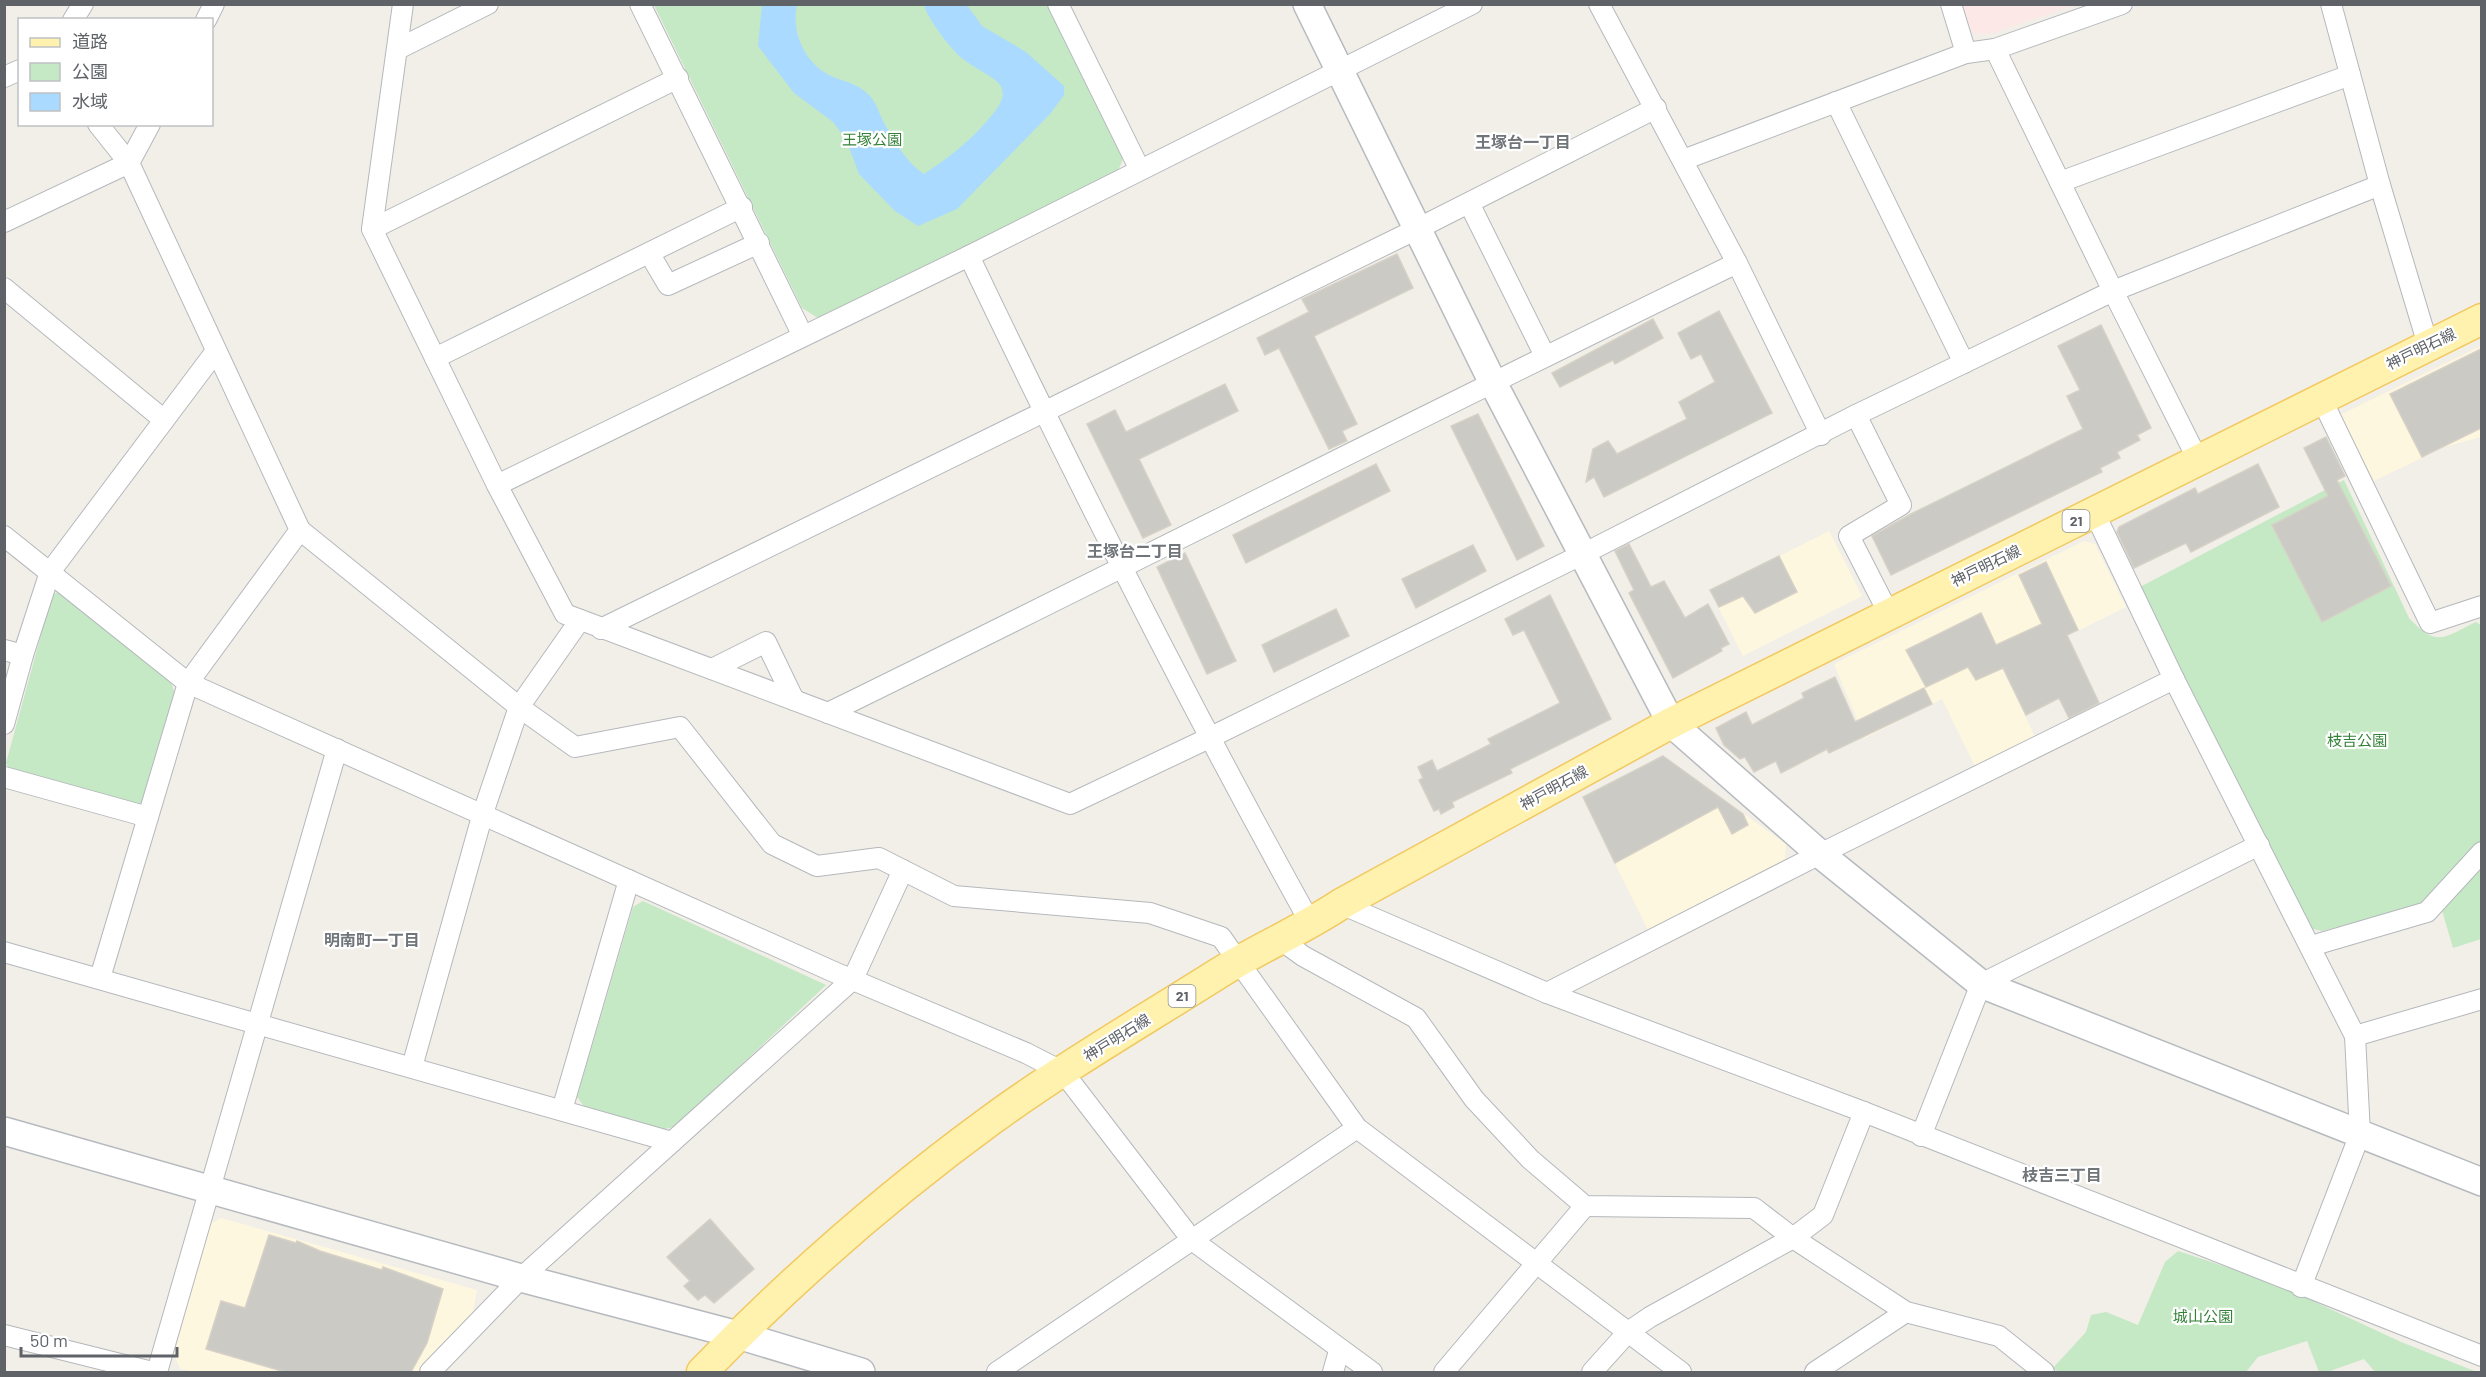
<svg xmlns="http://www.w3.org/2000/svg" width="2486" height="1377" font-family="Barlow,'Noto Sans JP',sans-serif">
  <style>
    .commercial { fill: #fef7e0 }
    .medical { fill: #fce8e6 }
    .green { fill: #c5e8c5 }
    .water { fill: #aadaff }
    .building { fill: #cccac5; stroke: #d6d1c6; stroke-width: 1.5 }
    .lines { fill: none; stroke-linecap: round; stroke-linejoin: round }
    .street-casing { stroke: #b5b8bc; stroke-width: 22 }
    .secondary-casing { stroke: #b6babf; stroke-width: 30 }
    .primary-casing { stroke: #f2c960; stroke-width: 33 }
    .street { stroke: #fff; stroke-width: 20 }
    .secondary { stroke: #fff; stroke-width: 27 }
    .primary { stroke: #fff2af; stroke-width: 30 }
    .labels { text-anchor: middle; stroke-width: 4.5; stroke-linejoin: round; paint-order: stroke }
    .shield { fill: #fff; stroke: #8f9295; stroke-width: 1.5 }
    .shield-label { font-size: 14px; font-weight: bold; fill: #5f6368 }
    .park-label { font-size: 15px; fill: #348238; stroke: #fff }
    .street-label { font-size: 15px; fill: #5f6368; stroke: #fff }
    .neighbourhood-label { font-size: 16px; font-weight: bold; fill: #70757a; stroke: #fff }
  </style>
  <rect width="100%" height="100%" fill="#f1efe8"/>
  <g class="commercial">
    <path d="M2481 346V437L2444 447 2374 481 2340 415Z"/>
    <path d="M1829 531 1862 596 1743 656 1710 591Z"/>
    <path d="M2084 541 2095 544 2126 607 2002 668 2036 739 1975 766 1942 699 1865 738 1834 664Z"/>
    <path d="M1663 756 1786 844 1785 860 1648 930 1582 797Z"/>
    <path d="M221 1218 477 1290 472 1316 418 1372H195L180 1369 174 1354 210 1224Z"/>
  </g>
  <path class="medical" d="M1962 5V4L2075 5 1990 34 1972 33Z"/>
  <g class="green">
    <path d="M654 5H1050L1125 154 1118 171 818 318 802 308Z"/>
    <path d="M2344 480 2409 618C2437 648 2443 638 2476 622L2481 625V939L2453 948 2439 900 2322 931 2309 928 2140 587Z"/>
    <path d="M58 592 171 681 175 695 142 803 132 809 12 773 6 763 52 595Z"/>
    <path d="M643 901 826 985 675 1127 660 1130 584 1106 577 1097 633 907Z"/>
    <path d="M2178 1251 2272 1282 2401 1342 2477 1372H2375L2364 1359 2327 1372H2319L2307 1341 2258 1357 2246 1372H2059L2053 1368 2086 1332 2091 1315 2106 1312 2138 1325 2165 1262Z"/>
  </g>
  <path class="water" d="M762 5H797C791 31 804 62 829 75 844 82 858 83 870 96 878 105 880 118 887 128 897 145 907 163 924 174 948 158 969 142 987 121 1022 82 992 81 963 59 951 50 928 19 924 5H967L982 26 1026 52 1064 86V95L1050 114 957 209 918 226 895 211 859 174 846 139 833 122 794 93 758 46Z"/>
  <g class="building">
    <path d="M1397 254 1413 288 1314 336 1357 424 1342 431 1347 441 1329 449 1279 348 1265 355 1257 338 1309 312 1302 299Z"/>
    <path d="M1719 311 1772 413 1604 497 1594 477 1586 482 1593 449 1608 441 1617 454 1687 419 1679 402 1715 382 1701 354 1691 359 1678 333Z"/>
    <path d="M1653 319 1663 338 1615 364 1613 360 1560 387 1552 373Z"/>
    <path d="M2101 325 2151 428 2137 435 2140 440 2117 452 2120 458 2100 468 2102 472 1891 575 1872 536 1911 514 2083 429 2067 396 2080 390 2058 346Z"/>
    <path d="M2481 349V428L2422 457 2390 394Z"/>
    <path d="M1225 384 1238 411 1139 459 1171 525 1143 538 1087 424 1115 410 1126 432Z"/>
    <path d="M1478 414 1544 546 1517 560 1451 426Z"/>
    <path d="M2326 437 2345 476 2337 480 2391 586 2322 622 2272 525 2328 496 2304 448Z"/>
    <path d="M1376 464 1390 491 1246 563 1233 535Z"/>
    <path d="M2258 464 2279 507 2191 552 2186 543 2134 568 2117 532 2119 527 2195 488 2198 494Z"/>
    <path d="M1629 544 1651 587 1664 581 1685 618 1708 604 1729 644 1721 648 1722 651 1673 678 1629 593 1634 590 1615 551Z"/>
    <path d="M1473 545 1486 571 1416 608 1402 579Z"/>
    <path d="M1185 553 1236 661 1207 674 1157 567Z"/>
    <path d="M1779 556 1797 592 1755 613 1743 596 1719 607 1710 590Z"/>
    <path d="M2046 562 2078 630 2067 635 2099 703 2069 718 2059 698 2026 715 2003 668 1976 680 1968 667 1926 687 1906 650 1981 613 1996 645 2042 624 2019 575Z"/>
    <path d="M1550 595 1611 719 1510 769 1512 773 1452 802 1454 807 1441 814 1439 809 1434 811 1419 780 1423 778 1418 767 1432 760 1437 771 1491 744 1488 739 1560 703 1524 630 1513 635 1505 619Z"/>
    <path d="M1336 609 1349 636 1274 672 1262 645Z"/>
    <path d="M1835 677 1855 722 1924 688 1932 704 1829 753 1827 749 1781 773 1776 761 1754 772 1745 757 1740 759 1724 745 1716 728 1746 712 1752 725 1804 698 1802 693Z"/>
    <path d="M1663 756 1743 814 1748 825 1732 834 1718 807 1615 863 1583 797Z"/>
    <path d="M710 1219 754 1269 714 1303 705 1295 698 1300 684 1286 690 1281 667 1257Z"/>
    <path d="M269 1235 296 1243 297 1241 320 1251 382 1270 383 1267 443 1289 427 1343 411 1372H285L206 1349 221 1301 245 1308Z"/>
  </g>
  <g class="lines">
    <g class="street-casing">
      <g id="street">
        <path d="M403 4 372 229 497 485 565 614 1070 804 1209 738 1581 555 1856 415 2113 291 2380 185"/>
        <path d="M640 4 803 336"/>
        <path d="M1058 4 1140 170"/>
        <path d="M1599 4 1737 263 1821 435"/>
        <path d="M1951 4 1966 53"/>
        <path d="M2331 4 2380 185 2428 345"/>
        <path d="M73 20 83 4"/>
        <path d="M206 20 214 4"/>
        <path d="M398 49 488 4"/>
        <path d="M1995 49 2113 291 2198 460"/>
        <path d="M4 77 20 70"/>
        <path d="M1836 102 1964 363"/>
        <path d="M98 124 129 163 300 530 188 683 100 978"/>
        <path d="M1683 160 1966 53 1995 49 2122 4"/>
        <path d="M2060 182 2350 75"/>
        <path d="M1469 203 1545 356"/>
        <path d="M4 222 129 163 150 124"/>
        <path d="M372 229 678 78"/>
        <path d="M649 253 668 285 759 243"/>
        <path d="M969 256C1077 482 1189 705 1311 924"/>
        <path d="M4 288 164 420"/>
        <path d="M435 358 742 207"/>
        <path d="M2321 398 2430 623 2482 606"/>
        <path d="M1856 415 1901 505 1849 536 1889 614"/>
        <path d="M497 485 969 256 1472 4"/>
        <path d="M2094 512 2174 679 2355 1036 2360 1134 2301 1287"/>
        <path d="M300 530 519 707 575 747 680 727 772 844 817 866 879 858 954 896 1150 913 1221 937 1357 1128 1681 1372"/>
        <path d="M4 536 188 683 834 972 1026 1053 1063 1072 1192 1240 1372 1372"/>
        <path d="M601 629 1417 229 1656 108"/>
        <path d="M4 650 23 655"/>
        <path d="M712 669 766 642 794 700"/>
        <path d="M828 713C1132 564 1433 410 1737 263"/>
        <path d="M4 724 23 655 50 572 216 351"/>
        <path d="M4 777 148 817"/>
        <path d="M1341 904 1547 993 1864 1112 2482 1356"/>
        <path d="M1281 940 1303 956 1416 1018 1474 1099 1530 1159 1585 1206 1754 1208 1793 1238 1906 1312 1999 1336 2044 1372"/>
        <path d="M2311 946 2427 912 2482 852"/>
        <path d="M4 952 672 1142"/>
        <path d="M1547 993 1820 854 2174 679"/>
        <path d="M2355 1036 2482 999"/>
        <path d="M412 1067 483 813 519 707 580 620"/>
        <path d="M562 1110 629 880"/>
        <path d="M1921 1136 1981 984 2259 845"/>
        <path d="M4 1335 152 1372"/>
        <path d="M157 1372 337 749"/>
        <path d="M430 1372 521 1278 853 979 903 870"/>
        <path d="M997 1372 1357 1128"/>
        <path d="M1333 1372 1339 1351"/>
        <path d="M1444 1372 1585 1206"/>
        <path d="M1592 1372 1628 1332 1650 1317 1793 1238 1823 1215 1864 1112"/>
        <path d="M1815 1372 1906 1312"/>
      </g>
    </g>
    <g class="secondary-casing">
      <g id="secondary">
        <path d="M1307 4 1492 381 1671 723 1820 854 1981 984 2482 1182"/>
        <path d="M4 1131 521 1278 738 1335 861 1372"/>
      </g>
    </g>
    <g class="primary-casing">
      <path id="primary" d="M702 1372C791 1280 887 1196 991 1120 1064 1067 1143 1021 1219 973 1259 948 1302 930 1341 904L1671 723 2482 319"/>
    </g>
    <use href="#street" class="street"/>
    <use href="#secondary" class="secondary"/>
    <use href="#primary" class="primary"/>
  </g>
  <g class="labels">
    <g class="shield">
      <rect x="2062.5" y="510" width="27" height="22" rx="4.5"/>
      <rect x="1168.5" y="985" width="27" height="22" rx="4.5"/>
    </g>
    <g class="shield-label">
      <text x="2076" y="526">21</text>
      <text x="1182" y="1001">21</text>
    </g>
    <g class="park-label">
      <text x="872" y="145">王塚公園</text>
      <text x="2357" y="746">枝吉公園</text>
      <text x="2203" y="1322">城山公園</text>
    </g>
    <g class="street-label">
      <text transform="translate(2421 349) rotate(-26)" y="5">神戸明石線</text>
      <text transform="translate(1986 566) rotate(-26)" y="5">神戸明石線</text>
      <text transform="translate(1554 788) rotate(-29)" y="5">神戸明石線</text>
      <text transform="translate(1117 1038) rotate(-32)" y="5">神戸明石線</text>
    </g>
    <g class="neighbourhood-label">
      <text x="1523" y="148">王塚台一丁目</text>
      <text x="1135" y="557">王塚台二丁目</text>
      <text x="372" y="946">明南町一丁目</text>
      <text x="2062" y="1181">枝吉三丁目</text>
    </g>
  </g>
  <rect width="2486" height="1377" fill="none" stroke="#5f6368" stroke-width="12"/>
  <rect x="18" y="18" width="195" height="108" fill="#ffffff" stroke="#bfc1c3" stroke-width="1.5"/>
  <rect x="30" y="38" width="30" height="9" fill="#fff2af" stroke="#bfc1c3" stroke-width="1.5"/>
  <text x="72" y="48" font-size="18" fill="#5f6368">道路</text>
  <rect x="30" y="63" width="30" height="18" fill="#c5e8c5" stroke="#bfc1c3" stroke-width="1.5"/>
  <text x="72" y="78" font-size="18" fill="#5f6368">公園</text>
  <rect x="30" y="93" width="30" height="18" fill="#aadaff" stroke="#bfc1c3" stroke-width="1.5"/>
  <text x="72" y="108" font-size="18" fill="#5f6368">水域</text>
  <path d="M21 1347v9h156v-9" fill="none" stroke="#5f6368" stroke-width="3"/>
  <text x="30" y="1347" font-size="18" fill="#5f6368" stroke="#ffffff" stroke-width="4.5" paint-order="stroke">50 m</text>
</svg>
